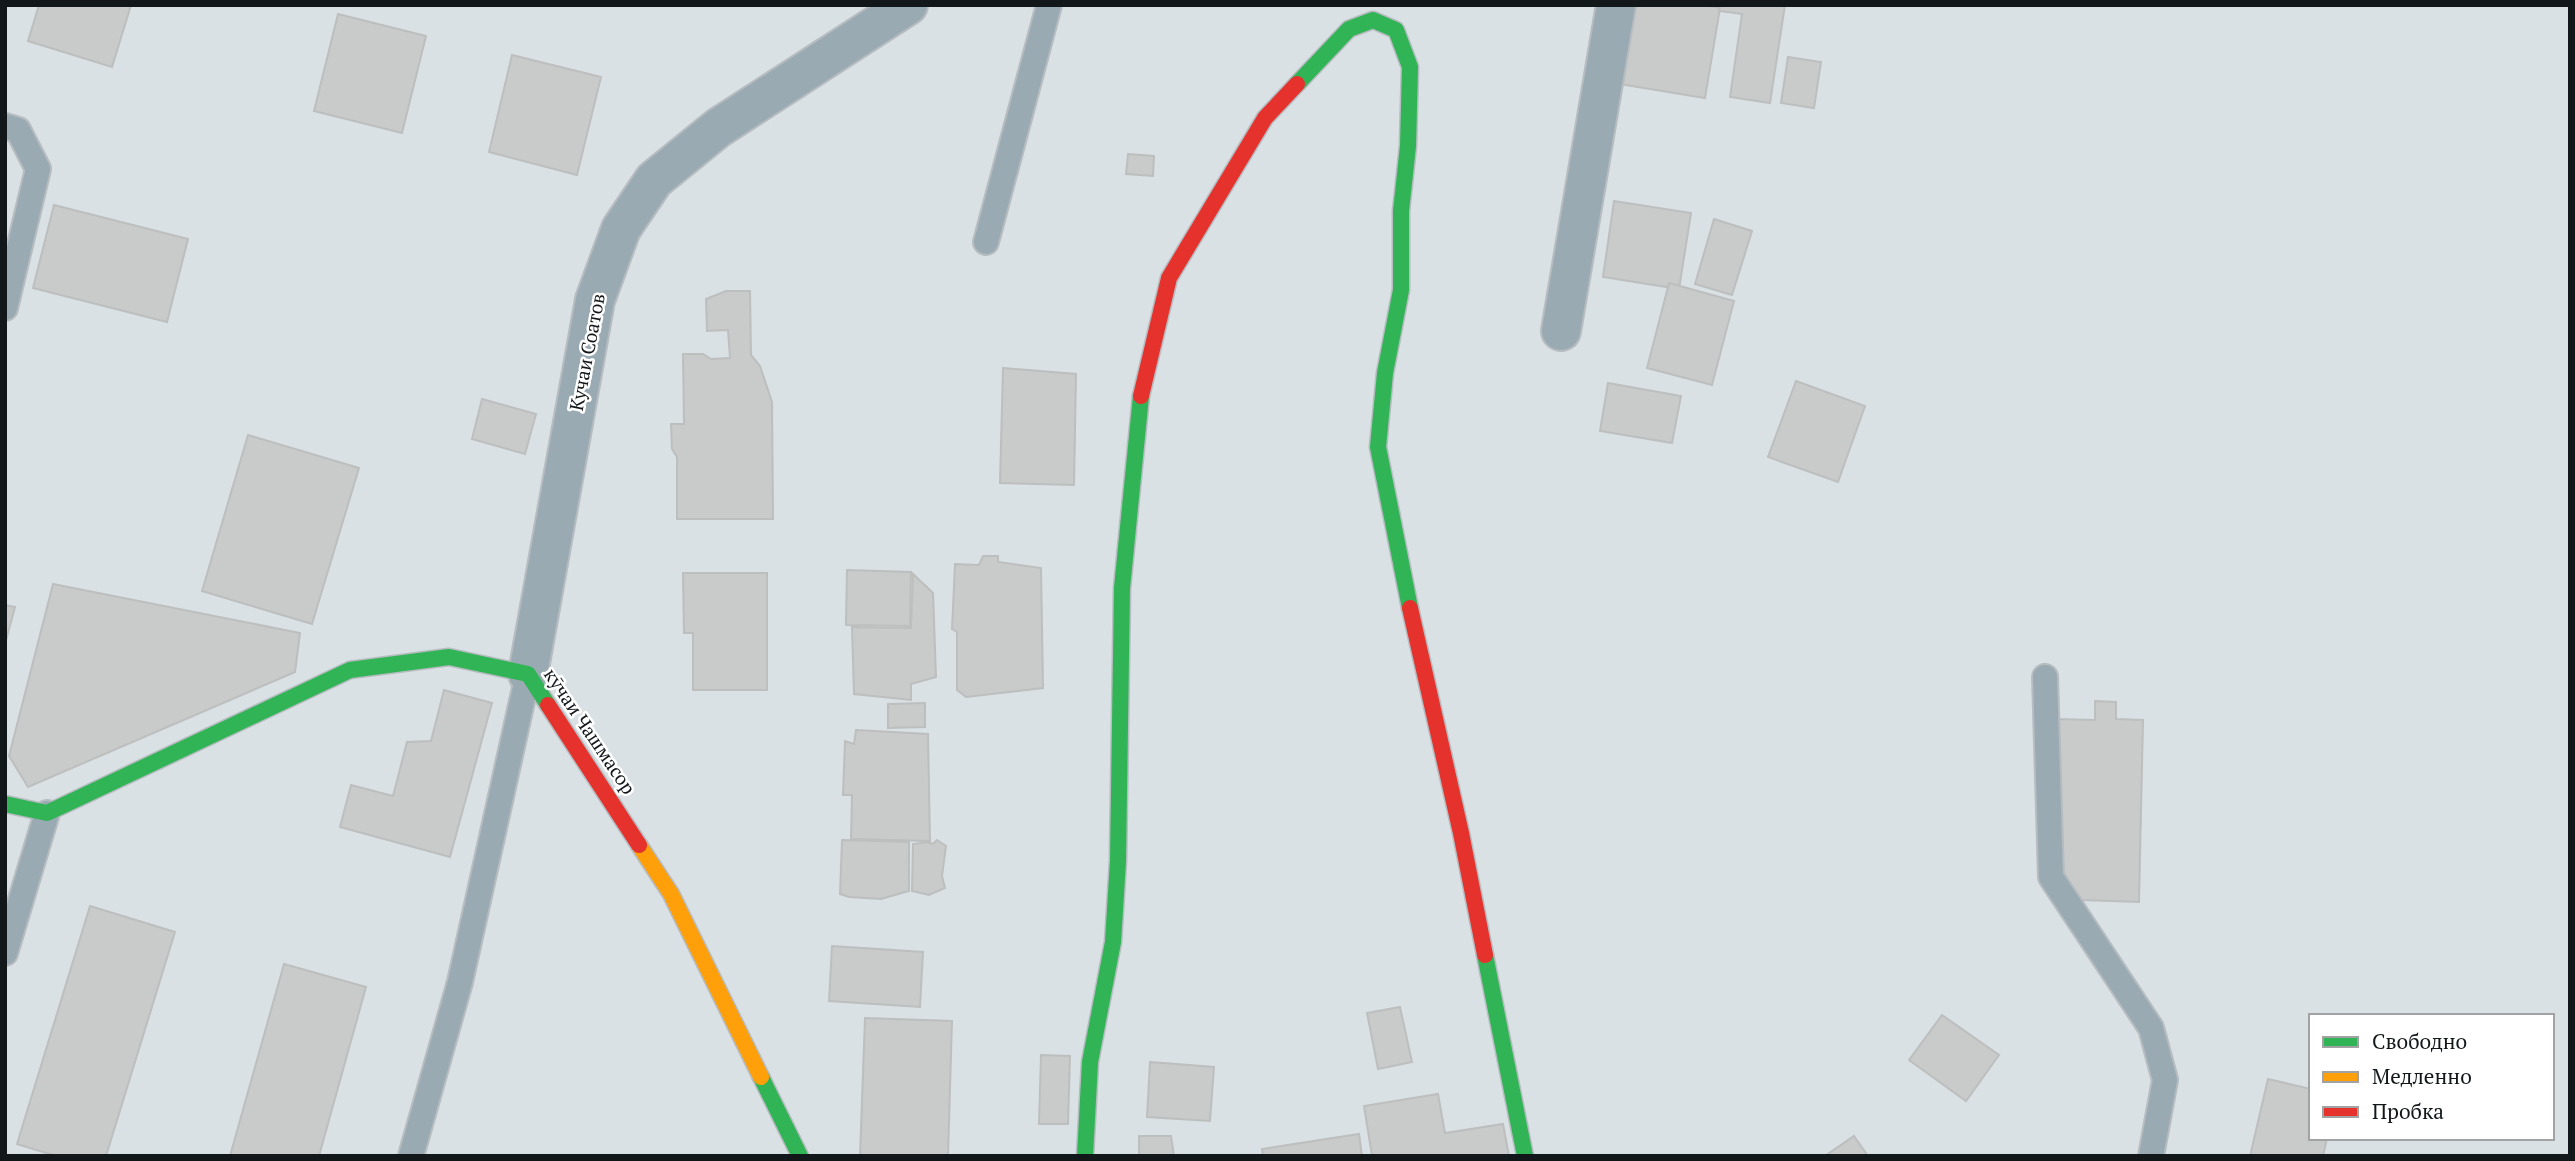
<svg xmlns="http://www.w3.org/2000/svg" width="2575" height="1161" font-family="'PT Serif',serif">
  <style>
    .building { fill: #c9caca; stroke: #bdbebe; stroke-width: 2 }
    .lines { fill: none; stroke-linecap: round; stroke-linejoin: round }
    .lane-casing { stroke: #b6bcc0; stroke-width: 28 }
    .street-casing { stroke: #b6bcc0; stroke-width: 42 }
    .fast-casing { stroke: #b6bcc0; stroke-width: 19 }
    .slow-casing { stroke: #b6bcc0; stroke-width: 19 }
    .jam-casing { stroke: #b6bcc0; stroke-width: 19 }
    .lane { stroke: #9aaab2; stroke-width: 24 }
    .street { stroke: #9aaab2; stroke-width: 38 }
    .fast { stroke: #30b455; stroke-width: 16 }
    .slow { stroke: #ff9f0a; stroke-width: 16 }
    .jam { stroke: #e5322d; stroke-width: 16 }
    .labels { text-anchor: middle; stroke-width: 5; stroke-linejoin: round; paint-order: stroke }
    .street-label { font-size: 19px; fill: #12171a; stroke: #fff }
  </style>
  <rect width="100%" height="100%" fill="#d9e1e5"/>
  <g class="building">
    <path d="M39 5H131L112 67 28 41Z"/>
    <path d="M1626 5H1705L1720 8 1705 98 1613 83Z"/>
    <path d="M1720 5H1785L1770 103 1730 97 1742 14 1719 11Z"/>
    <path d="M338 14 426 36 402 133 314 111Z"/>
    <path d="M512 55 601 77 577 175 489 152Z"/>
    <path d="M1788 57 1821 62 1814 108 1781 103Z"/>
    <path d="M1128 154 1154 156 1153 176 1126 174Z"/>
    <path d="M1614 201 1691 213 1679 289 1603 277Z"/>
    <path d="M54 205 188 239 167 322 33 288Z"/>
    <path d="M1714 219 1752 231 1732 295 1695 284Z"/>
    <path d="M1669 283 1734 301 1712 385 1647 368Z"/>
    <path d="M726 291H750L751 355 760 366 772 402 773 519H677V457L672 449 671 424H684L683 354H703L711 359 730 358 728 330 707 331 706 299Z"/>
    <path d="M1003 368 1076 374 1074 485 1000 483Z"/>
    <path d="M1796 381 1865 406 1838 482 1768 457Z"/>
    <path d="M1608 383 1681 396 1672 443 1600 431Z"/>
    <path d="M482 399 536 414 525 454 472 439Z"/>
    <path d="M248 435 359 468 312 624 202 591Z"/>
    <path d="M983 556H998V562L1041 568 1043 688 966 697 957 690V632L952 629 955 564 979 565Z"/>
    <path d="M847 570 911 572 910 626 846 625Z"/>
    <path d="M683 573H767V690H693V633H684Z"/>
    <path d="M913 574 933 593 936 677 911 684V700L854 694 852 627 911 628Z"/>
    <path d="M53 584 300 633 295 672 28 787 9 756Z"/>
    <path d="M5 605 15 607 5 644Z"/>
    <path d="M444 690 492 703 450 857 340 827 351 785 393 796 407 742 431 741Z"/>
    <path d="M2095 701 2116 702V719L2143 720 2139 902 2052 899 2056 719 2095 720Z"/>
    <path d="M925 703V727L888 728V704Z"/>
    <path d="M856 730 928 734 930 841 851 839 852 795H843L845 741 854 744Z"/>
    <path d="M842 840 909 842V891L881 899 849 897 840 894Z"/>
    <path d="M937 840 946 846 942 876 945 888 929 895 912 891 913 844 927 842 933 844Z"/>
    <path d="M90 906 175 932 106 1156H56L17 1144Z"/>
    <path d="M832 946 923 952 920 1007 829 1001Z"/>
    <path d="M284 964 366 987 319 1156H230Z"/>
    <path d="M1400 1007 1412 1062 1378 1069 1367 1013Z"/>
    <path d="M1942 1015 1999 1055 1966 1101 1909 1060Z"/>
    <path d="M865 1018 952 1021 948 1156H860Z"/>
    <path d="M1041 1055 1070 1056 1068 1124H1039Z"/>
    <path d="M1150 1062 1214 1067 1210 1121 1147 1117Z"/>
    <path d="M2268 1079 2311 1089V1138H2327L2323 1156H2250Z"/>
    <path d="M1438 1094 1445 1133 1503 1124 1509 1156H1372L1364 1106Z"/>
    <path d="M1359 1134 1362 1156H1263L1262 1149Z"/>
    <path d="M1139 1136H1171L1174 1156H1139Z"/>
    <path d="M1854 1136 1868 1156H1825Z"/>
  </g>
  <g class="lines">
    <g class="lane-casing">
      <g id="lane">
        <path d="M5 126 18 130 38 169 5 308"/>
        <path d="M986 242 1049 5"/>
        <path d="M2045 677 2051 877 2151 1028 2165 1080 2151 1156"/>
        <path d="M5 953 47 813"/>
        <path d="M411 1156 460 982 528 674"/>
      </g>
    </g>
    <g class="street-casing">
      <g id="street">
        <path d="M1561 331 1616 5"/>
        <path d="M528 674 595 300 621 229 654 180 718 128 908 5"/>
      </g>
    </g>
    <g class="fast-casing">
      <g id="fast">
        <path d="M1297 84 1349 29 1373 20 1396 30 1410 67 1408 146 1401 211V290L1385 373 1378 447 1410 608"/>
        <path d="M5 804 47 813 350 670 449 657 528 674 548 705"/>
        <path d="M1485 955 1525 1156"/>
        <path d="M761 1077 800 1156"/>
        <path d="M1085 1156 1090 1062 1113 942 1118 861 1122 588 1141 396"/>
      </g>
    </g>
    <g class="slow-casing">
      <path id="slow" d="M639 845 671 894 761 1077"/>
    </g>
    <g class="jam-casing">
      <g id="jam">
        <path d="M1141 396 1169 278 1265 118 1297 84"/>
        <path d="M1410 608 1461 833 1485 955"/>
        <path d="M548 705 639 845"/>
      </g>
    </g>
    <use href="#lane" class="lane"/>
    <use href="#street" class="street"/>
    <use href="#fast" class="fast"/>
    <use href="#slow" class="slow"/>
    <use href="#jam" class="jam"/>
  </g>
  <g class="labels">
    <g class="street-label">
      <text transform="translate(587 352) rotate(-79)" y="7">Кучаи Соатов</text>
      <text transform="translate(590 731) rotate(56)" y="7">кӯчаи Чашмасор</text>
    </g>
  </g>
  <rect width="2575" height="1161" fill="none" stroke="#12171a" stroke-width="14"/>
  <rect x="2309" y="1014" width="245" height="126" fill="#ffffff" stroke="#a0a2a3" stroke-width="2"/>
  <rect x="2323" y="1037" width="35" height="10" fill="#30b455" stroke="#a0a2a3" stroke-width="2"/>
  <text x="2372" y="1049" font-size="21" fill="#12171a">Свободно</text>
  <rect x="2323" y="1072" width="35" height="10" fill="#ff9f0a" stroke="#a0a2a3" stroke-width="2"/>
  <text x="2372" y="1084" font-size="21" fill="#12171a">Медленно</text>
  <rect x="2323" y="1107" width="35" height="10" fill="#e5322d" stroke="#a0a2a3" stroke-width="2"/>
  <text x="2372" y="1119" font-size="21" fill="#12171a">Пробка</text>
</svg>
